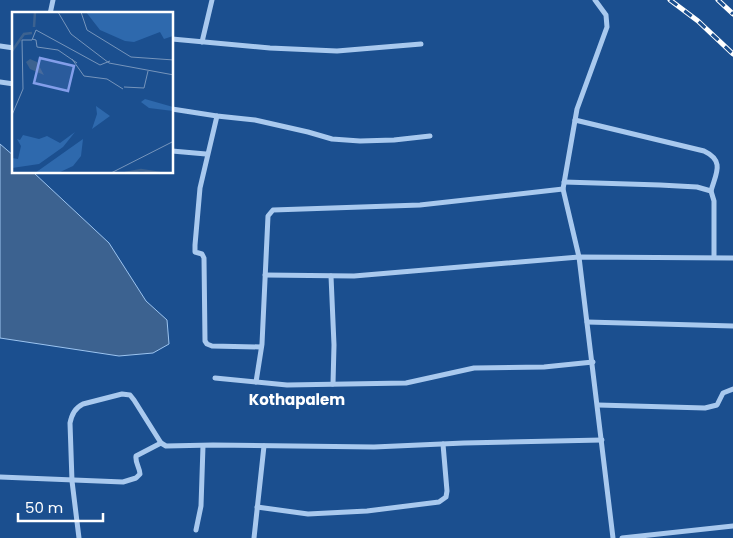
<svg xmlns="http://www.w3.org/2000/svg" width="733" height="538" font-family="Poppins,sans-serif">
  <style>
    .water { fill: #3c6290; stroke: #9cc4f0 }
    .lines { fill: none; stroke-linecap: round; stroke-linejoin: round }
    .minor { stroke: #a9c9ee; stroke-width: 5 }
    .rail-casing { stroke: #fff; stroke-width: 5 }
    .rail { stroke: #1b4f8f; stroke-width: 3; stroke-dasharray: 9; stroke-linecap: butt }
    .labels { text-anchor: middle; stroke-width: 4; stroke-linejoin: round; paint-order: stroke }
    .neighbourhood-label { font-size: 15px; font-weight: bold; fill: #fff; stroke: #1b4f8f }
    .inset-river { fill: none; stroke: #3c6290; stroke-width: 2.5 }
    .inset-road { fill: none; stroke: #7695bc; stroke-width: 1 }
    .view { fill: #839eea; fill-opacity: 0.15; stroke: #839eea; stroke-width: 2.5 }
    .inset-edge { fill: none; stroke: #fff; stroke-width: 2.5 }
  </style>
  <rect width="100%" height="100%" fill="#1b4f8f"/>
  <path class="water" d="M0 144 14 156V172L34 173 109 243 146 301 167 320 169 344 153 353 119 356 0 338Z"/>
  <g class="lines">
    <g class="minor">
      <path d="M595 0 606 15 607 27 577 109 563 189 579 257 613 538"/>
      <path d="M50 14 53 0"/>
      <path d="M172 39 270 48 337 51 421 44"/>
      <path d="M202 42 212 0"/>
      <path d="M0 46 14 48"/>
      <path d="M0 82 14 84"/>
      <path d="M172 109 217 116 255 120 308 132 332 139 360 141 394 140 430 136"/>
      <path d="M217 116 200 188 195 245V252L202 254 204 258 205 341 207 344 212 346 261 347"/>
      <path d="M575 120 704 151C725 161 716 173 711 191"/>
      <path d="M172 151 206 154"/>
      <path d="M564 182 660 185 697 187 711 191 714 201V257"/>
      <path d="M265 275 354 276 579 257 733 258"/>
      <path d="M331 276 334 345 333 384"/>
      <path d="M587 322 733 326"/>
      <path d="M215 378 287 385 406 383 474 368 544 367 593 362"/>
      <path d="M256 382 262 344 268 216 273 210 420 205 563 189"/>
      <path d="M598 405 705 408 717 405 723 393 733 389"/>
      <path d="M0 477 123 482 136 478 140 474C140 468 135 463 136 456L161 443"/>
      <path d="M257 507 308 514 367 511 439 502 446 497 447 491 443 444"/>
      <path d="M196 530 201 506 203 446"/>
      <path d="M79 538 72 481 70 423C72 414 75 408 83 404L122 394 130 395 134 400 161 443 166 446 213 445 374 447 464 443 602 440"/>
      <path d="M254 538 264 446"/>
      <path d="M622 538 733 526"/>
    </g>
    <g class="rail-casing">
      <g id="rail">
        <path d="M670 0 698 21 733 54"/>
        <path d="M718 0 733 14"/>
      </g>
    </g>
    <use href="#rail" class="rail"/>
  </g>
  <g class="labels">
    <g class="neighbourhood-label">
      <text x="297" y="405">Kothapalem</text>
    </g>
  </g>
  <g transform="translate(12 12)">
    <rect width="161" height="161" fill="#1b4f8f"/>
    <path d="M74 0H161V24L152 27 148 20 122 30 113 29 88 18ZM133 87 161 95V99L137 96 129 90ZM84 94 98 104 80 117 85 102ZM63 120 51 135 27 152 0 156V146L6 147 9 134 5 127 8 128 11 123 27 127 35 124 48 131ZM71 127 69 144 61 154 46 161H23Z" fill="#2e69ad"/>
    <path d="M18 47 25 50 32 63 18 57 14 50Z" fill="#3c6290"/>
    <path class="inset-river" d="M22 15 23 0M0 39 12 22 20 21M113 161 129 158 148 161"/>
    <path class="inset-road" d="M46 0 59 22 97 51 162 63M69 0 75 18 119 45 162 48M20 27 24 28 25 35 46 38 65 51M60 47 72 64 95 67 111 77M112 75 132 76 136 59M0 103 11 77 10 28H20L24 18 88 53 98 49M99 161 162 129"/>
    <path class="view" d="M28 46 62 54 56 79 22 71Z"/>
    <rect width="161" height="161" class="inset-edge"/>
  </g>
  <path d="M18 513v8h85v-8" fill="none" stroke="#ffffff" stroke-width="2.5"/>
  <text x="25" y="513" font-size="15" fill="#ffffff" stroke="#1b4f8f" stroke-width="4" paint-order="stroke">50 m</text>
</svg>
